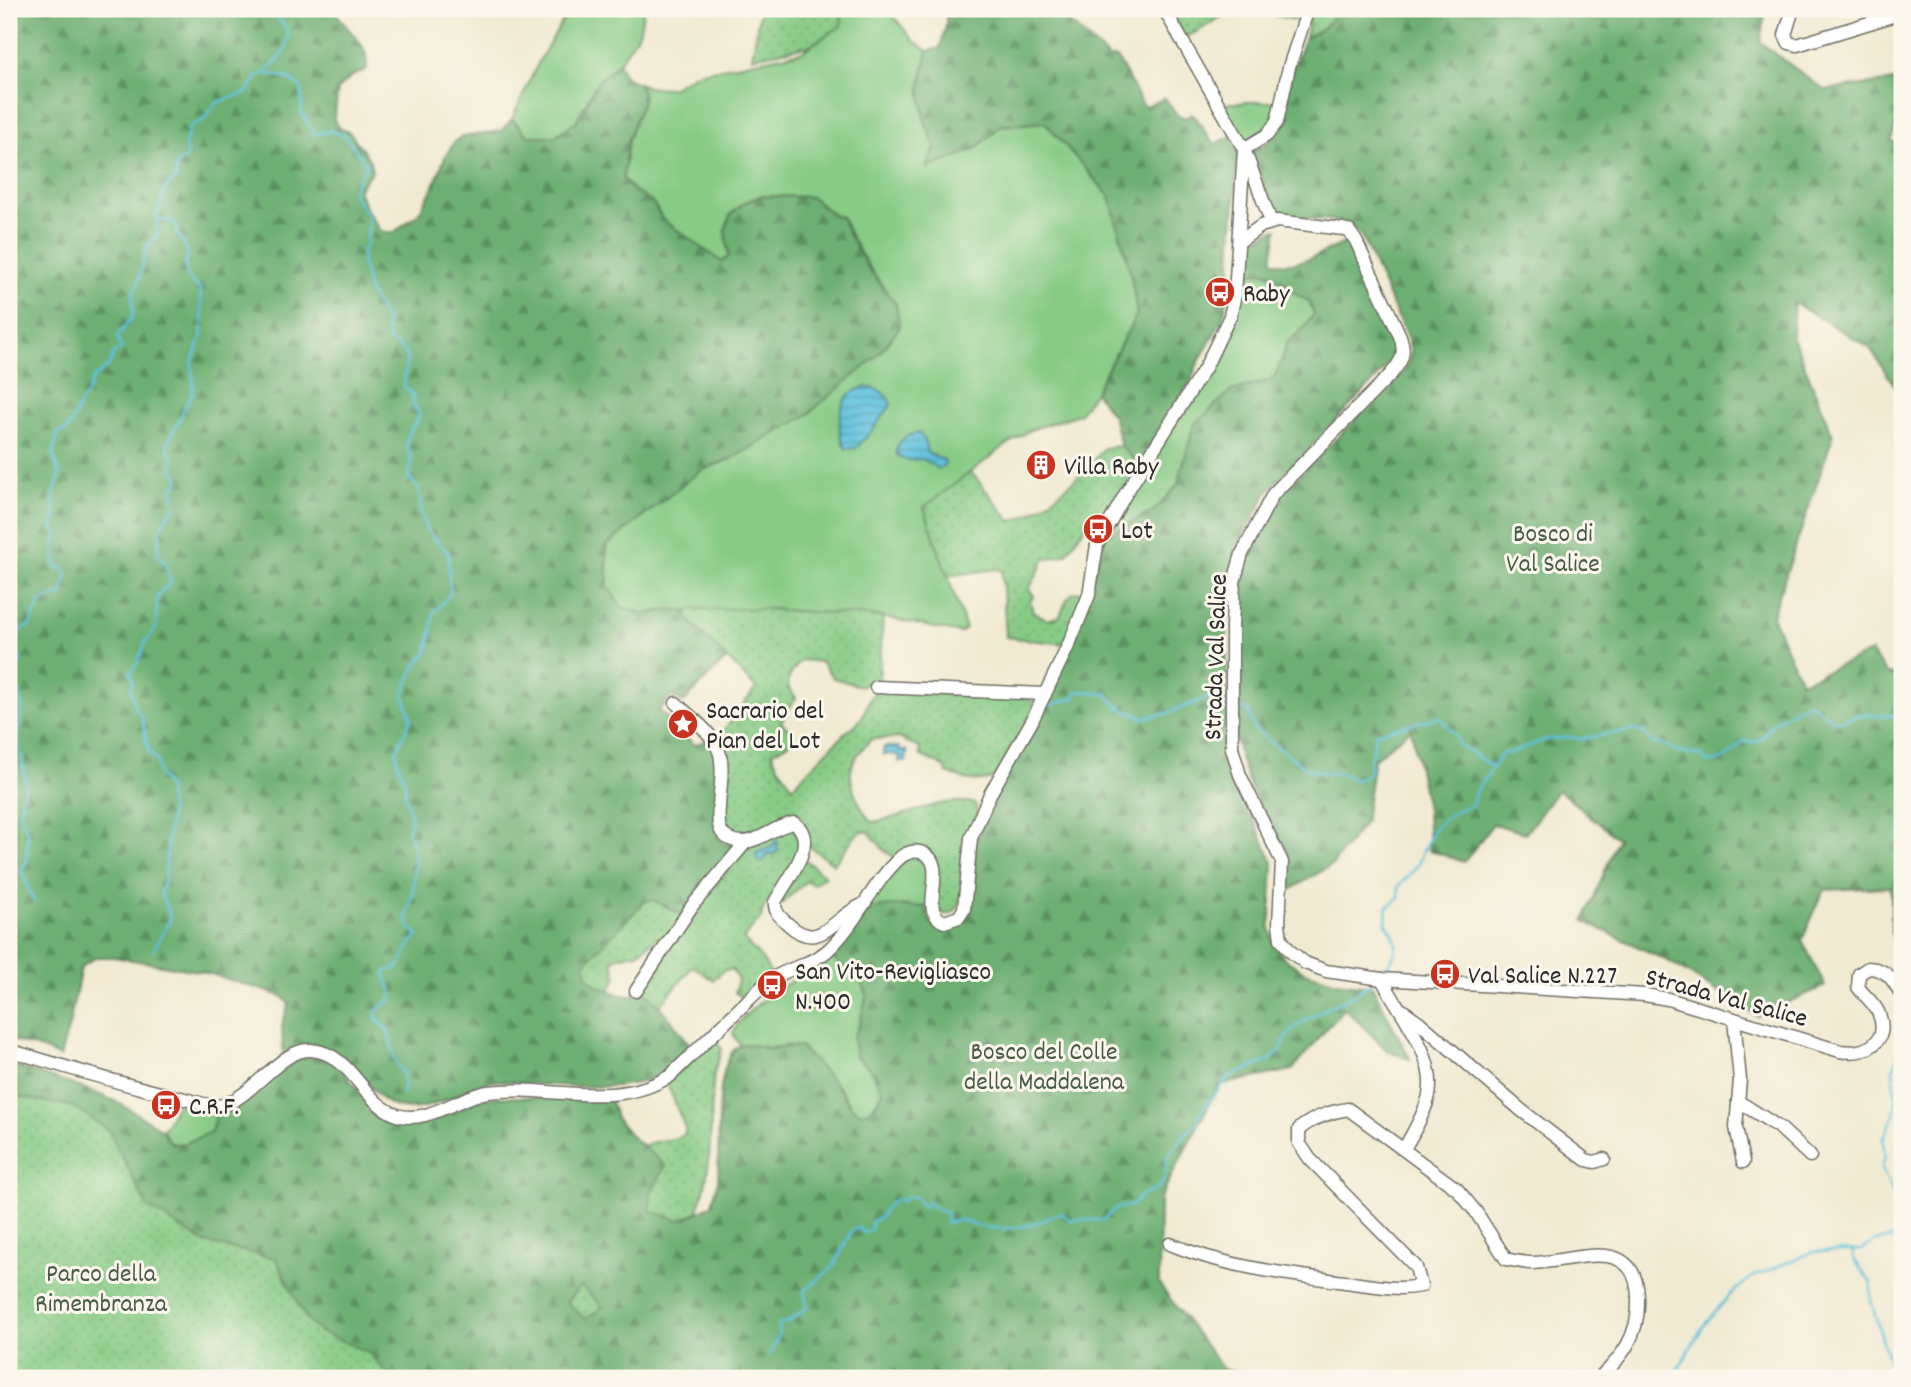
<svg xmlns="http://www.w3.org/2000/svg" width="1911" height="1387" font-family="Dekko,sans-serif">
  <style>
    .grass { fill: #87cb85; stroke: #597b58; stroke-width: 2 }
    .forest { fill: url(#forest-firs); stroke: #4c6d4e; stroke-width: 2 }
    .park { fill: url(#park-dots); stroke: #597b58; stroke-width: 2 }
    .water { fill: url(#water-rules); stroke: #457684; stroke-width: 2 }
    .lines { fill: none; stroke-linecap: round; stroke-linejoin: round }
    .stream { stroke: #5fc2dd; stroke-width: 2.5 }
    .minor-casing { stroke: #706e65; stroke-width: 15 }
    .minor { stroke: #fff; stroke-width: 12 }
    .labels { text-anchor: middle; stroke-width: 6; stroke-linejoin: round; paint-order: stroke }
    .poi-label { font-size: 26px; fill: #2b2b2b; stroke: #fbf7ec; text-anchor: start }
    .park-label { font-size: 26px; fill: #475b46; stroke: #fbf7ec }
    .street-label { font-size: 26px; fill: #2b2b2b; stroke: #fbf7ec }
  </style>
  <defs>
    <pattern id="forest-firs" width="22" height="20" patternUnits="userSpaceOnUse" patternTransform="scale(1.75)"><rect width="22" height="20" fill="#6daf72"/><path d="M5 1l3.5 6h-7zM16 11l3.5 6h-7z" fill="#5a8f5e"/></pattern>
    <pattern id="park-dots" width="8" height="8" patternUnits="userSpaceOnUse" patternTransform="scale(1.75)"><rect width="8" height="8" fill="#87cb85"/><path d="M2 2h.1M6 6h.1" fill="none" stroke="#75ae73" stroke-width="1.8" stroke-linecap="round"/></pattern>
    <pattern id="water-rules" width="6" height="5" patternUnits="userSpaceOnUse" patternTransform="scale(1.75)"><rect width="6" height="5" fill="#5fc2dd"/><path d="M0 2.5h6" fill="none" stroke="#4f9eb3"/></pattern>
  </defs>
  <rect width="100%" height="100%" fill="#fbf7ec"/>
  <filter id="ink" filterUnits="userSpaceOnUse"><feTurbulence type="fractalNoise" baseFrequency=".0143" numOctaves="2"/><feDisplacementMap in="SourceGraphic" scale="14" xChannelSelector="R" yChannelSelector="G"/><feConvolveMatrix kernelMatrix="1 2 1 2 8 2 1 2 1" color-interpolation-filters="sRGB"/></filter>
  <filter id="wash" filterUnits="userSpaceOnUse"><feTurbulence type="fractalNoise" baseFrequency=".00686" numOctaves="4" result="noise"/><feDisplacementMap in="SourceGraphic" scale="28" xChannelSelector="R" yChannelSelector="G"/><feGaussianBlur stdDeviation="1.57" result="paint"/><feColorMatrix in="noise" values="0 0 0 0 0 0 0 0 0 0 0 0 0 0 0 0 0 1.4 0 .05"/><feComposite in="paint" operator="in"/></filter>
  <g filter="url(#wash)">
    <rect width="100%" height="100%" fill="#f1ead2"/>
    <g class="grass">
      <path d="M570 9H644L639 33 618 64 598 81 576 122 555 136H528L512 119 539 61Z"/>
      <path d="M842 9H887L914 41 928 51 921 81 925 121 935 146 928 167 939 164 977 148 1000 126 1045 122 1110 197 1131 275 1137 314 1095 392 1079 414 1030 430 1005 446 924 507 966 629 960 633 883 617 768 609H689L686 611 670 609 646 614 621 607 608 586 606 546 700 471 733 458 896 304C875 276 855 249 842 217L833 215 812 197 761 196 745 202 731 214 725 230 729 256 722 262 663 220 653 203 634 191 622 179 628 140 644 97 639 83 647 87 671 88 697 73 801 52 841 26Z"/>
      <path d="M1247 102H1277L1271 125 1246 144 1223 104Z"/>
      <path d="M1266 272C1282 280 1293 293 1310 301L1315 314 1304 328 1287 343 1278 371 1271 380 1231 391 1195 425 1177 486 1155 510 1104 537 1213 365 1235 318 1243 274Z"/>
      <path d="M912 856C937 862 928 887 927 907L897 905 862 914 899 865Z"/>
      <path d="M829 955 843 967 856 972 867 994 859 1026 853 1038 856 1057 870 1069 883 1091C879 1100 872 1114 860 1112 849 1110 846 1095 839 1088 824 1072 804 1059 788 1045 768 1051 758 1043 740 1045L733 1034C739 1014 781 986 800 977L798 971Z"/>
      <path d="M177 1104 217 1110 211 1132 186 1143 173 1144 166 1137 163 1130Z"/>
    </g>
    <g class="forest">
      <path d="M9 9H334C346 32 369 41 367 69L352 76 338 89 334 120 339 128 349 132 360 146 370 161 372 171 358 190 367 210 381 231 393 233 418 214 433 188 446 155 455 141 461 137 501 131 512 119 528 136H555L576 122 598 81 618 64 628 79 639 83 644 97 628 140 623 179 634 191 653 203 663 220 722 262 729 256 725 230 731 214 745 202 761 196 812 197 833 215 841 217 850 237 869 269 896 304 900 327 877 356 806 416 733 458 700 471 606 546 608 586 621 607 646 614 670 609 686 611V617L727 658 683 703 672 696 659 710 694 745 707 740 715 752 718 838 724 843 737 846 683 915 653 900 594 983 620 995 633 996 642 987 660 1006 692 1047C681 1057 671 1068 659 1075 628 1093 568 1085 533 1084 520 1083 503 1079 490 1082 461 1089 425 1118 394 1106 368 1096 361 1060 327 1048 309 1041 299 1044 283 1054L282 1025 289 1004 282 996 204 972 114 957H96L81 967 69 1026 60 1057 45 1050 9 1039Z"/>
      <path d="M946 9H1055L1109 58H1117L1143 105 1146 107 1165 98 1176 114 1185 118 1192 114C1203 122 1204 136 1215 144L1231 136 1238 153C1236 184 1234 214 1232 244 1231 269 1231 295 1222 319 1213 340 1197 359 1191 381L1138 464 1121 446 1113 416 1095 392 1137 314 1131 275 1110 197 1045 122 1000 126 977 148 939 164 927 167 935 146 925 121 920 89 928 51 940 48 946 26Z"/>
      <path d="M1337 9H1766L1760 42 1824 90 1902 80V105L1891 141 1902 144V397L1870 348 1794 303 1792 335 1833 436 1772 616 1801 682 1871 652 1887 674 1902 675V957L1891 933V887L1824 890 1802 940 1825 986 1757 1016 1670 962 1584 921 1618 839 1558 790 1526 833 1493 824 1464 862 1429 850 1427 809 1411 729 1374 759 1365 822 1333 864 1287 892V850L1264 814 1250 786 1240 758 1236 741 1237 597 1242 565 1271 507 1279 496 1405 370 1411 353 1408 340 1362 237C1339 209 1303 226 1275 213L1251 152 1267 143 1275 133 1291 73 1305 37C1319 32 1331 23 1337 9Z"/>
      <path d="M1277 229 1272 260C1290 272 1331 249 1349 241L1391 338 1394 356 1375 380 1268 491 1238 548 1230 572 1227 604V747L1237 785 1273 862 1270 927 1274 945 1286 960 1305 972 1337 982 1372 986 1410 1059 1389 1052 1344 1008 1292 1070 1219 1085 1160 1198 1159 1284 1223 1369 1284 1378H9V1064L91 1091 117 1102 163 1130 166 1137 173 1144 186 1143 211 1132 217 1110 258 1090 298 1059 316 1056 337 1065 376 1110 401 1123 425 1121 476 1100 497 1097 610 1098 616 1118 632 1137 664 1163 663 1172 658 1177 688 1217 712 1205C714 1196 717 1187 718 1179 720 1152 712 1056 741 1045 751 1042 759 1048 768 1049 779 1050 788 1045 800 1046 813 1061 830 1075 841 1092 846 1099 851 1110 860 1112 872 1114 879 1100 883 1091L870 1069 856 1057 853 1038 859 1026 867 993 856 973 843 967 829 955C839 943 849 926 861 916 878 902 907 906 927 907 928 917 929 922 938 928 953 929 965 923 971 910L975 846 984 817 1075 638 1104 537 1155 510 1177 486 1194 425 1231 391 1271 380 1278 371 1287 343 1304 328 1314 314 1309 301 1294 293 1282 280 1266 272 1243 274C1245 250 1253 236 1277 229Z"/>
    </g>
    <g class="park">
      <path d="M760 9H842L841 26 808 46 752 57Z"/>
      <path d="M1169 9H1240C1218 14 1206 30 1185 37Z"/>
      <path d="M1243 9H1305L1302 21Z"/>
      <path d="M1312 9H1337C1331 23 1319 32 1305 37Z"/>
      <path d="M1121 446 1138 464 1108 513H1097L1092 517 1066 554 1045 559 1029 589 1034 596 1030 601 1033 611 1048 620 1060 616 1067 599 1073 593 1079 592 1084 595 1063 644 1006 637 1002 571 997 569 947 576 924 507 971 472 1011 521C1041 515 1085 472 1104 448Z"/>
      <path d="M689 609H768L883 617 879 678C874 683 867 682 862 686 852 685 844 680 833 678L822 662 802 660C796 665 785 679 789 688 790 692 794 694 796 698L781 722 791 731 793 736 788 744 772 752C774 765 787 775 792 787L846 732C853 727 859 723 863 715 868 706 868 696 878 690L1030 698 1035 706 995 777C980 785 962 779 947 773L945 767 920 755V748L899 738 871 739C865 746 858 753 854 761 844 779 860 807 871 822 901 820 945 794 975 804L977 810 958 907C954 913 949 916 942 913 928 887 953 854 916 846L895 858 884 850 869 832 862 831 856 835 834 864 809 846 805 827 796 815 746 838 731 836 724 825 718 738 756 688 686 617Z"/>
      <path d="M792 828 801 837 798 853 762 911 761 918 743 939 762 959 771 974 743 998 735 992 738 980 733 970H724L713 980 693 966 660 1006 642 987 676 933 746 848Z"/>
      <path d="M804 859 825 876 813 885 808 881 805 882 782 903 780 901Z"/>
      <path d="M653 900 683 915 664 938 658 937 639 952 615 958 612 961 617 977 609 991C595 984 585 980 585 963L644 902Z"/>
      <path d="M712 1040 717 1042 722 1049C720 1058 715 1066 714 1075 708 1121 715 1169 697 1212L680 1220 650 1211 651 1192 665 1167 663 1163 643 1146C656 1138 672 1143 685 1134V1128L667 1083Z"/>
      <path d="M9 1095 74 1107 109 1131 147 1207 205 1243 275 1258 306 1319 318 1331 368 1352 391 1378H9Z"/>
      <path d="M581 1286 603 1307 585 1319 567 1301Z"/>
    </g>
    <g class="water">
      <path d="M865 387C879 389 886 392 891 405L871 432 856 448 846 449C838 436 837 412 846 399 850 392 858 389 865 387Z"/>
      <path d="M919 433 925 440 927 453 944 460 945 464 939 469 923 459C911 458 904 466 896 452 898 439 907 435 919 433Z"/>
      <path d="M884 747H899V750L907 751 906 762H899V755L883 754Z"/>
      <path d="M776 841 778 842 777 852 774 854H768L764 861 759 862 756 857 757 852 771 848Z"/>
    </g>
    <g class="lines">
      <g class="stream">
        <path d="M267 9 283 23 289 36 284 52 267 72 268 74 288 78 302 89V114L314 133 319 134 329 131 345 135 367 165 356 182 353 192 369 218 367 244 362 251V262L369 291 386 321 389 341 399 346 407 355 404 387 413 395V406L418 411 419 418 410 431 406 445 411 455 409 478 419 488 421 511 427 531 448 552 450 595 434 612 432 626"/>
        <path d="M1045 706 1075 698 1077 692C1088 689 1096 696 1106 693 1116 709 1128 711 1144 718L1168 713 1207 698 1216 699 1223 706 1229 708"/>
        <path d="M1235 708 1247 710 1255 730 1306 768 1318 772 1345 774 1354 780 1361 779 1370 773V760L1376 733 1440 717 1455 735 1459 745C1471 751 1481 760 1493 767"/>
        <path d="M34 902 21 870 27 862 28 833 21 817 20 808 26 782 17 735 22 708 20 692 14 691 13 688 18 681 16 673 21 660 18 656V632L30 625 40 603 48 598 62 595 67 574 63 568H59L55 564V540L58 535 52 526 56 515 52 501 60 475 53 454 58 433 66 431 74 419 81 401 87 394 93 378 109 366 114 353 122 349 117 337 133 316V292L138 284 147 247 157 235V219"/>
        <path d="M153 950 169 922 170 916 161 894 165 876 170 810 168 789 159 773 157 760 150 753 146 741 142 716 136 710 134 703 131 688 133 682 130 672 137 664 146 641 156 628 158 594 171 583 165 563 158 554C159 547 159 530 162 525 170 507 180 512 172 489L179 481V477L173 470V458L167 445 193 391C195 382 191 373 192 364 194 354 199 347 201 338 204 322 201 305 200 289L193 283 187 274 185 265 188 253 182 240 176 233 178 226 172 221 157 219 156 216 166 188 175 179 177 164 187 156 185 144 190 126 201 122 218 102 246 93 257 77 267 72"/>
        <path d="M1379 975C1397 956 1403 945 1386 923L1387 907 1399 898 1398 887C1403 881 1417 868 1419 862 1431 830 1438 816 1472 805L1475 793 1503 753H1512L1544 740 1570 737 1580 739 1633 730 1643 732 1653 743 1668 746 1680 753 1701 755 1707 762C1721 764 1735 751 1743 741L1756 742 1761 739 1772 724 1808 702 1837 722 1859 715 1902 716"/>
        <path d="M1902 1049 1893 1069 1896 1101 1894 1116 1883 1139 1885 1156 1882 1169 1893 1192 1902 1221"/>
        <path d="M402 1095 404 1087 403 1074 395 1059 390 1038 387 1029 376 1018V1011L391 1000 393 995 385 974 387 971 399 967 411 943 417 937V934L410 928 406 916 413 895 415 854 408 831 412 817 405 794V781L398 764 396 751 411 719 404 695 405 689 418 662 427 653 432 629"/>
        <path d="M1852 1251 1855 1261 1871 1283V1301L1894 1378"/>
        <path d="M769 1356 779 1335V1324L788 1322 807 1308 804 1291 833 1267 852 1231 858 1228 865 1233 871 1229 872 1221 881 1217 884 1209 896 1199 902 1201 908 1196 914 1197 923 1207 929 1202 934 1208 947 1213V1222C951 1222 954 1220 958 1220 965 1219 972 1225 979 1226 1006 1232 1037 1227 1060 1212L1070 1220H1103L1116 1208 1131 1206 1141 1196 1151 1192 1163 1183 1168 1157 1185 1134 1197 1125 1201 1111 1229 1077 1270 1060 1281 1050C1287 1018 1349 1003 1372 982"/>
        <path d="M1673 1378 1704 1325 1731 1294 1752 1277 1813 1252 1861 1250 1876 1241 1902 1237"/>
      </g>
    </g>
  </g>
  <g filter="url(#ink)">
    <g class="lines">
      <g class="minor-casing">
        <g id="minor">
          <path d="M1164 9 1244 149 1271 222"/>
          <path d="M1793 9 1785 35 1789 43 1797 45 1902 13"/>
          <path d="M1244 149 1267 135 1277 122 1289 67 1308 9"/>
          <path d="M1239 242 1261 226 1277 221 1343 229 1349 231 1356 241 1400 336C1406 353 1402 361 1391 374L1273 494 1242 554 1234 582 1232 627V748L1240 775 1282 862 1279 924 1281 939 1290 951 1305 963 1326 971 1382 979 1645 995 1668 999 1840 1051C1865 1055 1890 1043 1879 1014 1875 1003 1864 996 1858 987L1859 974 1868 968C1887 968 1894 981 1902 996"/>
          <path d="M876 687 1045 694"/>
          <path d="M676 703C690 717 712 732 719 751 727 774 713 816 721 831 725 839 735 842 744 842 761 841 776 825 794 823 821 841 786 881 775 902 774 912 781 918 788 924 820 954 833 917 862 905"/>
          <path d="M1382 979C1399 1013 1440 1059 1428 1099 1423 1117 1413 1133 1404 1149"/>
          <path d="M636 991 692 906 746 842"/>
          <path d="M1402 1010 1419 1022 1521 1110 1586 1160 1595 1162 1604 1159"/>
          <path d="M1734 1019 1740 1080 1736 1127 1743 1162"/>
          <path d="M9 1050C65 1067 120 1084 177 1097 191 1100 209 1108 223 1105 253 1097 282 1047 311 1050 352 1053 362 1103 397 1115 427 1125 459 1096 488 1092 548 1084 615 1111 670 1076L768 981C786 969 812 964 827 951 857 924 872 882 902 856 909 852 916 850 923 853 944 861 929 894 933 910 935 916 938 919 944 922L959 917 964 909 971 838 990 794 1032 721 1069 644 1089 595 1097 545 1126 493 1205 368 1230 316 1235 295 1244 149"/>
          <path d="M1738 1101 1780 1128 1810 1156"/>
          <path d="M1170 1244C1225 1267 1286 1274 1345 1282 1370 1285 1396 1291 1421 1286L1416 1267 1310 1159 1299 1143V1129C1314 1117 1329 1112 1348 1109L1457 1189 1476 1212 1506 1259C1515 1261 1524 1263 1533 1263 1578 1261 1640 1232 1638 1304 1638 1336 1622 1357 1600 1378"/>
        </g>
      </g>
      <use href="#minor" class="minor"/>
    </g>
  </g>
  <defs>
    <g id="bus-disc" transform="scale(1.575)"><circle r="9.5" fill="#c8321e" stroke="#fbf7ec"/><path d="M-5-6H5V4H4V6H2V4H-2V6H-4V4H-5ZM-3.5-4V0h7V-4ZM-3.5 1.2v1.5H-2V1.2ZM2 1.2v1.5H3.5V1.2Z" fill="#fff"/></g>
    <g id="building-disc" transform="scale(1.575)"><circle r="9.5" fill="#c8321e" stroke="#fbf7ec"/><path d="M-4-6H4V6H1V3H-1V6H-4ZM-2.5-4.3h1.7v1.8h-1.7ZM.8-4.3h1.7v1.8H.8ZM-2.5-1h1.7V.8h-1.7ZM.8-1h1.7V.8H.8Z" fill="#fff"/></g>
    <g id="sight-disc" transform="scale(1.575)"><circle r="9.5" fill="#c8321e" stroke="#fbf7ec"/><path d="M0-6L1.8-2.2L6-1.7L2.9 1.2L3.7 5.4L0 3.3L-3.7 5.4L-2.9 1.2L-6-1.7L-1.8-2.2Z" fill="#fff"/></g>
  </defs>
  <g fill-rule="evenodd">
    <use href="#bus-disc" x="1220" y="292"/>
    <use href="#building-disc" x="1041" y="465"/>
    <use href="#bus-disc" x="1098" y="529"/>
    <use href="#sight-disc" x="683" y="724"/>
    <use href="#bus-disc" x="1445" y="974"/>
    <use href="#bus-disc" x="772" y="985"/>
    <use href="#bus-disc" x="166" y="1105"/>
  </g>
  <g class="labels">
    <g class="poi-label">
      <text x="1243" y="301">Raby</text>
      <text x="1064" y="474">Villa Raby</text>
      <text x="1121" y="538">Lot</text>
      <text x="706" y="718">Sacrario del<tspan x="706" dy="30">Pian del Lot</tspan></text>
      <text x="795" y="979">San Vito-Revigliasco<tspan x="795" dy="30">N.400</tspan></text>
      <text x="1468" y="983">Val Salice N.227</text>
      <text x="189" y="1114">C.R.F.</text>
    </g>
    <g class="park-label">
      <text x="1553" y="541">Bosco di<tspan x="1553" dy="30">Val Salice</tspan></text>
      <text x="1044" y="1059">Bosco del Colle<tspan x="1044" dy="30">della Maddalena</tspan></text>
      <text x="101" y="1281">Parco della<tspan x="101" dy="30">Rimembranza</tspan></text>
    </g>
    <g class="street-label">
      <text transform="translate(1214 657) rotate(-88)" y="9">Strada Val Salice</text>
      <text transform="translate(1727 996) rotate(15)" y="9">Strada Val Salice</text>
    </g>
  </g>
  <rect width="1911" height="1387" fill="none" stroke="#fbf7ec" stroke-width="35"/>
</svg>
